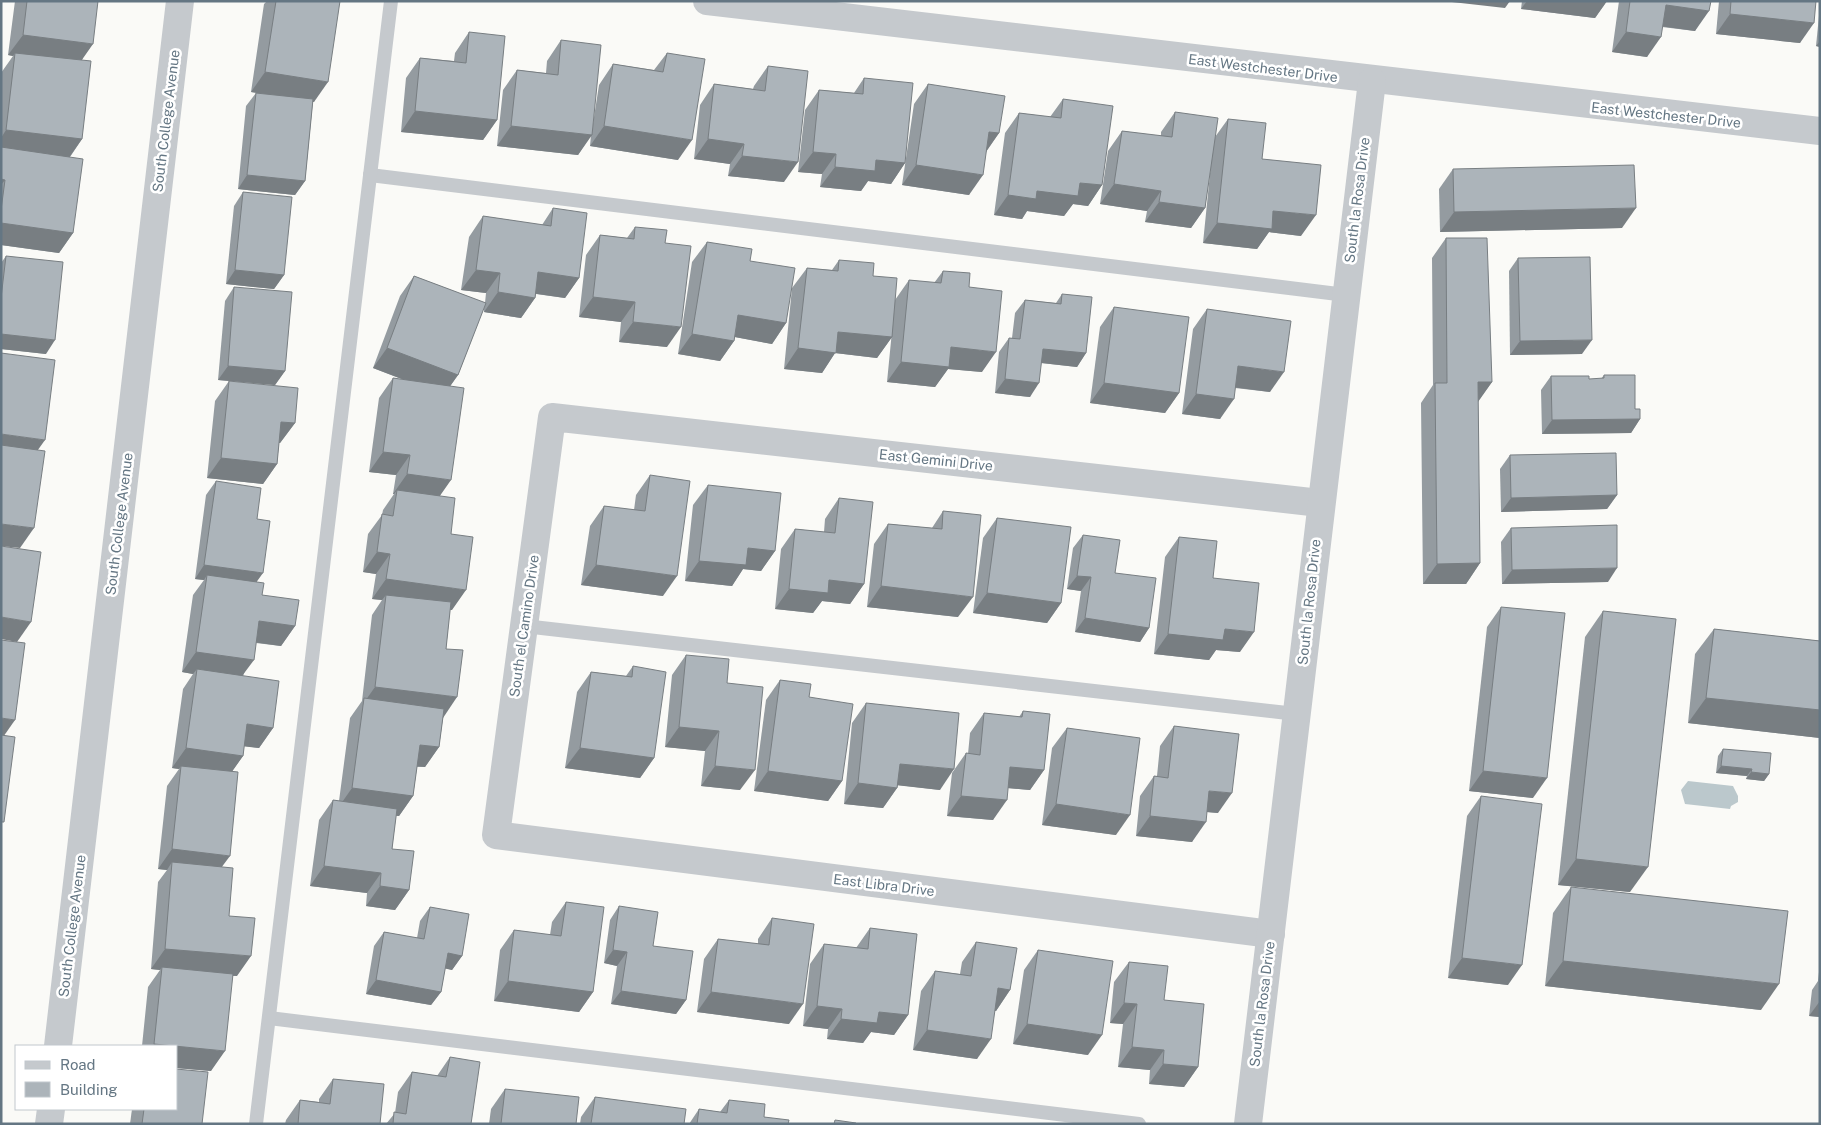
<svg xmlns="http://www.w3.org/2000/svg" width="1821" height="1125" font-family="'Public Sans',sans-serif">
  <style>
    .water { fill: #bbc8cc }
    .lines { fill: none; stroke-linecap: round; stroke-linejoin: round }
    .lane { stroke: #c5c9cd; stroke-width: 14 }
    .street { stroke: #c5c9cd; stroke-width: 28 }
    .wall { fill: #949ba0 }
    .shaded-wall { fill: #787e82 }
    .building { fill: #acb4ba; stroke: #787e82 }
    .labels { text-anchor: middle; stroke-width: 5; stroke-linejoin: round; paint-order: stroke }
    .street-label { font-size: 14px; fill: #647683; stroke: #fff }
  </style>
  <rect width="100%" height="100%" fill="#fafaf7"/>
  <path class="water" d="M1688 781 1733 786 1738 796V802L1731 806 1730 809 1685 804 1681 790Z"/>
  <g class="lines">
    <g class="lane">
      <path d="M370 175 1346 295"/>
      <path d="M524 626 1296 714"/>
      <path d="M269 1018 1139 1124"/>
      <path d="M256 1124 391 1"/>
    </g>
    <g class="street">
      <path d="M707 1 1820 131"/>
      <path d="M1271 934 496 835 552 417 1320 503"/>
      <path d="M58 1046 180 1"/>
      <path d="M49 1124 51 1109"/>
      <path d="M1248 1124 1372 81"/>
    </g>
  </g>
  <g class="wall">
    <path d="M15 1H98L82 60V139L70 157 73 233 59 253 1 245V73L13 56 8 55Z"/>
    <path d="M267 1H340L314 102 313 101 305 181 295 195 238 189 246 106 256 93H259L251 92 264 4Z"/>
    <path d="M1522 1H1607L1595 18 1521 9Z"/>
    <path d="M1619 1H1711L1695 31 1662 27 1647 57 1612 52Z"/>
    <path d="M1719 1H1816L1800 43 1716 34Z"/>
    <path d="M1820 6V47L1816 46Z"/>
    <path d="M469 32 497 120 483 140 401 132 406 78 420 58 454 61 455 53Z"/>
    <path d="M561 40 592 130 599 85 613 64 654 70 667 53 678 160 590 146 591 135 578 155 497 146 503 90 517 70 546 73 547 61Z"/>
    <path d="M768 66 784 182 728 176 730 164 694 159 700 105 714 84 753 89 754 86Z"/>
    <path d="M864 78 905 163 891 184 868 181 861 191 820 187 822 174 798 172 805 110 819 90 854 93Z"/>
    <path d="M928 84 999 133 986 152 969 195 902 185 914 104Z"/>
    <path d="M1063 99 1102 185 1088 206 1073 204 1064 216 1027 211 1022 219 994 215 1005 133 1019 113 1050 117Z"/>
    <path d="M1175 112 1215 137 1228 119 1262 159 1301 236 1269 232 1257 249 1203 243 1211 164 1205 208 1191 228 1145 222 1147 211 1100 204 1108 151 1122 131 1161 136V132Z"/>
    <path d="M1453 169 1622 228 1440 232 1439 189Z"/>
    <path d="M243 192 284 275 274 289 226 284 234 206Z"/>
    <path d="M553 208 579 278 565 298 536 294 535 298 521 318 484 312V307L458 375 450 386 440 496 451 534 452 610H450L446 649 443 718 439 747 425 767H417L413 796 399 816H396L392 849 409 890 395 910 366 906 367 893 310 886 319 820 333 800 339 801 350 718 362 701 372 615 382 600 372 599 376 574 363 572 368 534 382 515 383 510 394 494H393L396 475 369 472 379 398 393 378 404 380 373 368 400 296 414 276 485 303 486 293 461 290 469 237 483 216 542 225Z"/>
    <path d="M635 227 665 243 667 347 619 342 621 322 579 317 586 255 600 235 627 238Z"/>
    <path d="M1446 238 1492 382 1478 401 1480 563 1466 584H1423L1421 403 1433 385 1432 258Z"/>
    <path d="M707 242 750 261 786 323 772 344 735 337 734 341 720 361 678 354 692 262Z"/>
    <path d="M6 256 46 354 1 349V263Z"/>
    <path d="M1518 258 1582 354 1510 355 1509 271Z"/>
    <path d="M839 260 873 276 895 300 909 280 934 283 943 271 969 287 982 372 948 369 935 387 887 382 892 331V337L877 358 835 353 822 373 784 369 792 288 807 268 832 270Z"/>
    <path d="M234 287 285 371 275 385 218 380 225 301Z"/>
    <path d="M1062 294 1086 353 1077 367 1041 363 1030 397 995 393 999 352 1009 338H1012L1015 313 1025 300 1056 303Z"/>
    <path d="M1114 307 1179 393 1165 413 1090 403 1100 327Z"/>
    <path d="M1207 309 1270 392 1235 388 1220 419 1182 414 1193 329Z"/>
    <path d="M1604 375 1635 409 1640 419 1631 433 1542 434 1541 390 1551 376 1589 379H1601Z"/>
    <path d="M229 381 295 423 280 443H279L277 464 263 484 207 478 215 401Z"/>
    <path d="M1510 455 1617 495 1607 509 1501 512 1500 469Z"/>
    <path d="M650 475 663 596 581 585 590 526 604 506 634 510 636 495Z"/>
    <path d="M216 481 257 519V582L262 595 295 626 281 646 256 643 243 676 273 728 259 748 244 746 243 756 232 771 222 867 237 976H233L211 1071 176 1068V1046H142L148 987 160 970 151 969 158 882 167 870 158 869 167 786 179 769 172 768 183 689 193 674 182 672 193 595 204 580 195 579 206 495Z"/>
    <path d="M708 485 775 551 761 571 743 569 732 586 685 581 693 505Z"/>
    <path d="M839 498 864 584 850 604 822 601 813 613 775 609 781 549 795 529 824 532 825 519Z"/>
    <path d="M943 511 958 617 867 607 874 544 888 524 932 528Z"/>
    <path d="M997 518 1061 603 1047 623 973 613 983 538Z"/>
    <path d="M1511 528 1608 582 1502 584 1501 542Z"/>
    <path d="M1083 535 1149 628 1140 642 1075 632 1081 591 1067 589 1073 548Z"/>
    <path d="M1179 537 1213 578 1240 652 1216 650 1209 660 1154 654 1165 557Z"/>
    <path d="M1501 607 1533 798 1469 791 1487 627Z"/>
    <path d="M1603 611 1630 892 1558 885 1585 637Z"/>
    <path d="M1714 629 1820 641V738L1688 723 1695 654Z"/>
    <path d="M686 655 727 683 740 790 701 786 705 751 665 747 672 675Z"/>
    <path d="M633 666 654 758 640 778 565 768 577 692 591 672 626 676Z"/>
    <path d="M780 680 809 697 842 781 828 801 754 791 766 700Z"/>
    <path d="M866 703 940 790 898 785 897 788 883 808 844 804 852 723Z"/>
    <path d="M1023 711 1044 770 1030 790 1008 788 993 820 947 816 952 773 966 753 968 754 970 733 984 713 1019 717Z"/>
    <path d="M1174 726 1218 813 1207 812 1192 842 1136 836 1140 796 1154 776H1157L1160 746Z"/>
    <path d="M1067 728 1116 835 1042 825 1052 748Z"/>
    <path d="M1723 749 1769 774 1764 781 1746 779 1747 776 1716 773 1718 756Z"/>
    <path d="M1481 796 1508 985 1448 978 1467 816Z"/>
    <path d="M1571 887 1761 1010 1545 986 1553 913Z"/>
    <path d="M566 902 593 992 579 1012 494 1001 500 950 514 930 550 935 552 922Z"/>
    <path d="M619 906 686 1000 676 1014 611 1004 617 966 604 963 610 920Z"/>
    <path d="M430 907 462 956 452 970 445 968 441 992 431 1005 366 994 374 946 384 932 417 938 420 921Z"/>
    <path d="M772 918 789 1024 697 1012 704 959 718 939 758 944V939Z"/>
    <path d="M870 928 908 1015 894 1035 871 1032 863 1043 827 1039 828 1029 803 1026 810 964 824 944 856 948Z"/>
    <path d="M976 942 1010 990 996 1011 995 1010 977 1059 913 1050 921 991 935 971 960 974 962 962Z"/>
    <path d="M1038 950 1088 1055 1013 1044 1024 970Z"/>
    <path d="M1129 962 1164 1000 1198 1067 1184 1087 1149 1084 1150 1070 1118 1067 1123 1024 1110 1023 1114 982Z"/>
    <path d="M1820 963V1017L1809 1016 1812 990 1818 981Z"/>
    <path d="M450 1057 471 1124H386L395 1113 398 1092 412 1072 437 1076Z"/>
    <path d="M333 1079 380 1124H285L286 1120 300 1100 319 1102V1099Z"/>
    <path d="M505 1089 576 1124H489L491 1109Z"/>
    <path d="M595 1097 684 1124H580L581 1117Z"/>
    <path d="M729 1100 764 1117 788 1124H689L699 1109 720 1112Z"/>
    <path d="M132 1109H176L202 1124H130Z"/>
  </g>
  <g class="shaded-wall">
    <path d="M1443 1H1510L1505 8Z"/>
    <path d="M1527 1H1607L1595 18 1521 9Z"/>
    <path d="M1666 5 1709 11 1695 31 1652 25Z"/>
    <path d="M1730 14 1814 23 1800 43 1716 34Z"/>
    <path d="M1626 32 1661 37 1647 57 1612 52Z"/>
    <path d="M23 35 93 44 79 64 15 53 13 56 8 55Z"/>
    <path d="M1820 41V47L1816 46Z"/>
    <path d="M265 72 328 82 314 102 251 92Z"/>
    <path d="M415 111 497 120 483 140 401 132Z"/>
    <path d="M511 126 592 135 578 155 497 146Z"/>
    <path d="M604 126 692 140 678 160 590 146Z"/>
    <path d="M6 130 82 139 68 159 1 152V138Z"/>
    <path d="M989 132 999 133 985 153Z"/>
    <path d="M708 139 744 144 730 164 694 159Z"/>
    <path d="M813 152 836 154 822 174 798 172Z"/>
    <path d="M742 156 798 162 784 182 728 176Z"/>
    <path d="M876 160 905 163 891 184 868 181 861 191 820 187 835 167Z"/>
    <path d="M916 165 983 175 969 195 902 185Z"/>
    <path d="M247 175 305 181 295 195 238 189Z"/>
    <path d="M1 179 5 180 1 185Z"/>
    <path d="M1080 183 1102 185 1088 206 1073 204 1064 216 1027 211 1022 219 994 215 1008 195Z"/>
    <path d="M1114 184 1161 191 1147 211 1100 204Z"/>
    <path d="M1159 202 1205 208 1191 228 1145 222Z"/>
    <path d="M1636 208 1622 228 1440 232 1454 212Z"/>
    <path d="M1273 211 1316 215 1301 236 1269 232 1257 249 1203 243 1217 223Z"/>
    <path d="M1 223 73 233 59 253 1 245Z"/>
    <path d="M235 270 284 275 274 289 226 284Z"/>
    <path d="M476 270 500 273 486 293 461 290Z"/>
    <path d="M538 272 579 278 565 298 524 292Z"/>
    <path d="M498 292 535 298 521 318 484 312Z"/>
    <path d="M593 297 635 302 621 322 579 317Z"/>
    <path d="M738 315 786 323 772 344 724 335Z"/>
    <path d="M633 322 681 327 667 347 619 342Z"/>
    <path d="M838 332 892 337 877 358 835 353 822 373 784 369 798 348Z"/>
    <path d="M1 334 55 340 46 354 1 349Z"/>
    <path d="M692 334 734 341 720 361 678 354Z"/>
    <path d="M1592 340 1582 354 1510 355 1520 341Z"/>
    <path d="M951 347 996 352 982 372 948 369 935 387 887 382 901 362Z"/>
    <path d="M387 348 458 375 444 395 373 368Z"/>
    <path d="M1043 349 1086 353 1077 367 1033 362Z"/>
    <path d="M228 366 285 371 275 385 218 380Z"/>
    <path d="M1238 366 1284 372 1270 392 1224 386Z"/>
    <path d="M1005 379 1039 383 1030 397 995 393Z"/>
    <path d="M1478 382H1492L1478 402Z"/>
    <path d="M1104 383 1179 393 1165 413 1090 403Z"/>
    <path d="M1196 394 1234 399 1220 419 1182 414Z"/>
    <path d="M1640 419 1631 433 1542 434 1552 420Z"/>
    <path d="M281 422 295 423 280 443 267 442Z"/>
    <path d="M1 434 45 440 35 454 1 449Z"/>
    <path d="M383 452 410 455 396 475 369 472Z"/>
    <path d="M221 458 277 464 263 484 207 478Z"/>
    <path d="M407 474 451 480 437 500 397 490 394 494H393Z"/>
    <path d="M1617 495 1607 509 1501 512 1511 498Z"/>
    <path d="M1 524 34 528 20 548 1 546Z"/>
    <path d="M748 548 775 551 761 571 743 569 732 586 685 581 699 561Z"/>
    <path d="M377 552 390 554 376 574 363 572Z"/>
    <path d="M1480 563 1466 584H1423L1437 564Z"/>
    <path d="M204 565 263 573 253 587 207 575 204 580 195 579Z"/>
    <path d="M596 565 677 576 663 596 581 585Z"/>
    <path d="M1617 568 1608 582 1502 584 1512 570Z"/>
    <path d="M1077 576 1091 577 1081 591 1067 589Z"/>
    <path d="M386 579 466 590 452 610 386 601V595L382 600 372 599Z"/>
    <path d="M829 580 864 584 850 604 822 601 813 613 775 609 789 589Z"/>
    <path d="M881 586 973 597 958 617 867 607Z"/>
    <path d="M987 593 1061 603 1047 623 973 613Z"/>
    <path d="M1 617 31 622 17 642 1 639Z"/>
    <path d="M1085 618 1149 628 1140 642 1075 632Z"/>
    <path d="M259 621 295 626 281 646 245 641Z"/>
    <path d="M1225 629 1254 632 1240 652 1216 650 1209 660 1154 654 1168 634Z"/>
    <path d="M196 652 254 660 239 680 197 669 193 674 182 672Z"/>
    <path d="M375 687 457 697 443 718 363 704Z"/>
    <path d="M1706 698 1820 710V738L1688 723Z"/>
    <path d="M1 718 15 720 1 740Z"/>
    <path d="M247 724 273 728 259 748 233 745Z"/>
    <path d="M679 727 719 731 705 751 665 747Z"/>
    <path d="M420 745 439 747 425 767 406 765Z"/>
    <path d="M186 748 243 756 229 776 181 766 179 769 172 768Z"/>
    <path d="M580 748 654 758 640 778 565 768Z"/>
    <path d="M900 764 954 769 940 790 886 784Z"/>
    <path d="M715 766 755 770 740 790 701 786Z"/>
    <path d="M1721 766 1752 769 1747 776 1716 773Z"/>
    <path d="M1010 767 1044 770 1030 790 996 787Z"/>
    <path d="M768 771 842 781 828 801 754 791Z"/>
    <path d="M1483 771 1547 778 1533 798 1469 791Z"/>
    <path d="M1751 772 1769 774 1764 781 1746 779Z"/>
    <path d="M858 783 897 788 883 808 844 804Z"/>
    <path d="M352 788 413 796 399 816 338 808Z"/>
    <path d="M1209 791 1232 793 1218 813 1195 811Z"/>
    <path d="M961 796 1007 800 993 820 947 816Z"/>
    <path d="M1056 804 1130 815 1116 835 1042 825Z"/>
    <path d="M1150 816 1206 822 1192 842 1136 836Z"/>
    <path d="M172 849 230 856 215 876 172 862 167 870 158 869Z"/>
    <path d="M1576 859 1648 867 1630 892 1558 885Z"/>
    <path d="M324 866 381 873 367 893 310 886Z"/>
    <path d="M380 886 409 890 395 910 366 906Z"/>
    <path d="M165 949 251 956 237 976 162 970V967L160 970 151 969Z"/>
    <path d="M613 950 627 952 617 966 604 963Z"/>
    <path d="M448 953 462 956 452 970 438 967Z"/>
    <path d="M1462 958 1522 965 1508 985 1448 978Z"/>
    <path d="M1563 961 1779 984 1761 1010 1545 986Z"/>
    <path d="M376 980 441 992 431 1005 366 994Z"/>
    <path d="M508 981 593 992 579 1012 494 1001Z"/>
    <path d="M998 988 1010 990 996 1011 984 1009Z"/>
    <path d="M621 991 686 1000 676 1014 611 1004Z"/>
    <path d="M711 992 803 1004 789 1024 697 1012Z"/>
    <path d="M1820 1001V1017L1809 1016Z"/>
    <path d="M1124 1003 1137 1004 1123 1024 1110 1023Z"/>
    <path d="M817 1006 842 1009 828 1029 803 1026Z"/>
    <path d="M879 1012 908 1015 894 1035 871 1032 863 1043 827 1039 841 1019Z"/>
    <path d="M1027 1024 1102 1035 1088 1055 1013 1044Z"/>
    <path d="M927 1030 991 1039 977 1059 913 1050Z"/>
    <path d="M154 1044 225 1051 211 1071 176 1068V1046H153Z"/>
    <path d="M1132 1047 1164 1050 1150 1070 1118 1067Z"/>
    <path d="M1163 1064 1198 1067 1184 1087 1149 1084Z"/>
  </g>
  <g class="building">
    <path d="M27 1H98L93 44 23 35Z"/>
    <path d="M276 1H340L328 82 265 72Z"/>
    <path d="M1630 1H1711L1709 11 1666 5 1661 37 1626 32Z"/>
    <path d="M1731 1H1816L1814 23 1730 14Z"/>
    <path d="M469 32 505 36 497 120 415 111 420 58 466 63Z"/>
    <path d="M561 40 601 45 592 135 511 126 517 70 558 75Z"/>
    <path d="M15 53 91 61 82 139 6 130Z"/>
    <path d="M667 53 705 59 692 140 604 126 613 64 663 72Z"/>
    <path d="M768 66 808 71 798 162 742 156 744 144 708 139 714 84 765 91Z"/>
    <path d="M864 78 913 83 905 163 876 160 875 171 835 167 836 154 813 152 819 90 863 94Z"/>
    <path d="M928 84 1005 96 999 133 989 132 983 175 916 165Z"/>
    <path d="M256 93 313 99 305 181 247 175Z"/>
    <path d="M1063 99 1113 106 1102 185 1080 183 1078 196 1037 191 1036 199 1008 195 1019 113 1061 118Z"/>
    <path d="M1175 112 1218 118 1205 208 1159 202 1161 191 1114 184 1122 131 1172 137Z"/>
    <path d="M1228 119 1266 123 1262 159 1321 165 1316 215 1273 211 1272 229 1217 223Z"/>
    <path d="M1 147 83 159 73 233 1 223V210L5 180 1 179Z"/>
    <path d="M1634 165 1636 208 1454 212 1453 169Z"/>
    <path d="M243 192 292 197 284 275 235 270Z"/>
    <path d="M553 208 587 213 579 278 538 272 535 298 498 292 500 273 476 270 483 216 551 226Z"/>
    <path d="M635 227 667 230 665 243 691 246 681 327 633 322 635 302 593 297 600 235 634 239Z"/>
    <path d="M1446 238H1487L1492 382H1478L1480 563 1437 564 1435 383H1447Z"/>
    <path d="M707 242 752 249 750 261 795 268 786 323 738 315 734 341 692 334Z"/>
    <path d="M6 256 63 262 55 340 1 334V298Z"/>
    <path d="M1590 257 1592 340 1520 341 1518 258Z"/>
    <path d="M839 260 874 263 873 276 897 278 892 337 838 332 836 353 798 348 807 268 838 271Z"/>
    <path d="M943 271 970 273 969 287 1002 291 996 352 951 347 949 367 901 362 909 280 941 283Z"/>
    <path d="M414 276 486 303 458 375 387 348Z"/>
    <path d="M234 287 292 292 285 371 228 366Z"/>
    <path d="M1062 294 1092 297 1086 353 1043 349 1039 383 1005 379 1009 338 1020 339 1025 300 1061 304Z"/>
    <path d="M1114 307 1189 317 1179 393 1104 383Z"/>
    <path d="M1207 309 1291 321 1284 372 1238 366 1234 399 1196 394Z"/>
    <path d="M1 353 55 360 45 440 1 434Z"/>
    <path d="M1604 375H1635V409H1640V419L1552 420 1551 376H1589V379L1604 378Z"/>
    <path d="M393 378 464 388 451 480 407 474 410 455 383 452Z"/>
    <path d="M229 381 298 388 295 423 281 422 277 464 221 458Z"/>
    <path d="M1 445 45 451 34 528 1 524Z"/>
    <path d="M1616 453 1617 495 1511 498 1510 455Z"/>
    <path d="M650 475 690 481 677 576 596 565 604 506 645 511Z"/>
    <path d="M216 481 261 488 257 519 270 521 263 573 204 565Z"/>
    <path d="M708 485 781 493 775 551 748 548 746 565 699 561Z"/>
    <path d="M397 490 455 498 451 534 473 537 466 590 386 579 390 554 377 552 382 514 393 516Z"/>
    <path d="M839 498 873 502 864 584 829 580 828 593 789 589 795 529 835 533Z"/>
    <path d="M943 511 981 515 973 597 881 586 888 524 942 529Z"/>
    <path d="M997 518 1071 527 1061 603 987 593Z"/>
    <path d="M1617 525V568L1512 570 1511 528Z"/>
    <path d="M1083 535 1120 540 1115 573 1156 578 1149 628 1085 618 1091 577 1077 576Z"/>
    <path d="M1179 537 1217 541 1213 578 1259 583 1254 632 1225 629 1223 640 1168 634Z"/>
    <path d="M1 546 41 552 31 622 1 617Z"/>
    <path d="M207 575 264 583 262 595 299 600 295 626 259 621 254 660 196 652Z"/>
    <path d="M386 595 451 602 446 649 463 650 457 697 375 687Z"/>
    <path d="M1501 607 1565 613 1547 778 1483 771Z"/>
    <path d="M1603 611 1676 619 1648 867 1576 859Z"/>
    <path d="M1714 629 1820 641V710L1706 698Z"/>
    <path d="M1 640 25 643 15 720 1 718Z"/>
    <path d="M686 655 729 659 727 683 763 687 755 770 715 766 719 731 679 727Z"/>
    <path d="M633 666 666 672 654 758 580 748 591 672 632 677Z"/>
    <path d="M197 669 279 681 273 728 247 724 243 756 186 748Z"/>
    <path d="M780 680 811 684 809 697 853 704 842 781 768 771Z"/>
    <path d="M364 698 444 709 439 747 420 745 413 796 352 788Z"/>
    <path d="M866 703 959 713 954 769 900 764 897 788 858 783Z"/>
    <path d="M1023 711 1050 714 1044 770 1010 767 1007 800 961 796 966 753 980 755 984 713 1022 717Z"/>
    <path d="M1174 726 1239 734 1232 793 1209 791 1206 822 1150 816 1154 776 1168 778Z"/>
    <path d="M1067 728 1140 738 1130 815 1056 804Z"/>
    <path d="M1 735 15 737 4 822H1Z"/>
    <path d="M1723 749 1771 753 1769 774 1751 772 1752 769 1721 766Z"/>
    <path d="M181 766 238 772 230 856 172 849Z"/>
    <path d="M1481 796 1542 804 1522 965 1462 958Z"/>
    <path d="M333 800 397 809 392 849 414 851 409 890 380 886 381 873 324 866Z"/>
    <path d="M172 862 233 868 229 916 255 918 251 956 165 949Z"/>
    <path d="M1571 887 1788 911 1779 984 1563 961Z"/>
    <path d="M566 902 604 907 593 992 508 981 514 930 561 936Z"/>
    <path d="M619 906 658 912 653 946 693 951 686 1000 621 991 627 952 613 950Z"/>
    <path d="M430 907 469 914 462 956 448 953 441 992 376 980 384 932 424 939Z"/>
    <path d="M772 918 814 924 803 1004 711 992 718 939 769 945Z"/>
    <path d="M870 928 917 934 908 1015 879 1012 877 1023 841 1019 842 1009 817 1006 824 944 868 949Z"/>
    <path d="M976 942 1017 948 1010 990 998 988 991 1039 927 1030 935 971 971 976Z"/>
    <path d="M1038 950 1113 961 1102 1035 1027 1024Z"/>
    <path d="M1129 962 1168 966 1164 1000 1204 1004 1198 1067 1163 1064 1164 1050 1132 1047 1137 1004 1124 1003Z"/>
    <path d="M162 967 233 974 225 1051 154 1044Z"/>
    <path d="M450 1057 480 1062 471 1124H393L394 1112 406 1114 412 1072 446 1077Z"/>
    <path d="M176 1069 208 1072 202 1124H142L144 1109H176Z"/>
    <path d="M333 1079 384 1084 380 1124H298L300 1100 330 1104Z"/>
    <path d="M505 1089 579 1097 576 1124H501Z"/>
    <path d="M595 1097 686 1109 684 1124H591Z"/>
    <path d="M729 1100 765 1104 764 1117 789 1120 788 1124H697L699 1109 727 1113Z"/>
    <path d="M835 1120 856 1123V1124H834Z"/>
  </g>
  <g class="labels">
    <g class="street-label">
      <text transform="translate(1263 68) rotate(7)" y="5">East Westchester Drive</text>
      <text transform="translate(1666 115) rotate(6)" y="5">East Westchester Drive</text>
      <text transform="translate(166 121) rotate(-83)" y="5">South College Avenue</text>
      <text transform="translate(1357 200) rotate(-83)" y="5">South la Rosa Drive</text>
      <text transform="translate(936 460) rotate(6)" y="5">East Gemini Drive</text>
      <text transform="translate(119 524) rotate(-83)" y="5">South College Avenue</text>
      <text transform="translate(1309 602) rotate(-84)" y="5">South la Rosa Drive</text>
      <text transform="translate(524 626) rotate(-82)" y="5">South el Camino Drive</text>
      <text transform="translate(884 885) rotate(7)" y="5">East Libra Drive</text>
      <text transform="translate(72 926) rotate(-83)" y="5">South College Avenue</text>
      <text transform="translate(1262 1004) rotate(-83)" y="5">South la Rosa Drive</text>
    </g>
  </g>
  <rect width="1821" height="1125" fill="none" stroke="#647683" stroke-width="5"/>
  <rect x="15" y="1045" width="162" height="65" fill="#ffffff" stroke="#c1c8cd"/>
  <rect x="25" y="1061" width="25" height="8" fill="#c5c9cd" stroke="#c1c8cd"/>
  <text x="60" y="1070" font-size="15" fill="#647683">Road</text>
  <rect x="25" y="1082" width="25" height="15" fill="#acb4ba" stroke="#c1c8cd"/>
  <text x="60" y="1095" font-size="15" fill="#647683">Building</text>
</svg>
